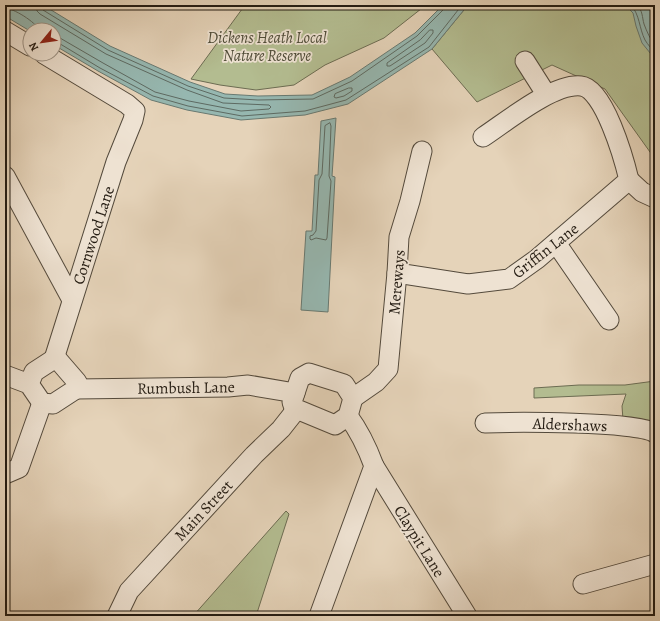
<svg xmlns="http://www.w3.org/2000/svg" width="660" height="621" font-family="Alegreya,serif">
  <style>
    .green { fill: #b3bc90; stroke: #6c6c52 }
    .water { fill: #96b7b0; stroke: #687971 }
    .lines { fill: none; stroke-linecap: round; stroke-linejoin: round }
    .shore { stroke: #5d6a62; stroke-width: 1 }
    .minor-casing { stroke: #544a3c; stroke-width: 21 }
    .minor { stroke: #eee2d2; stroke-width: 19 }
    .labels { text-anchor: middle; stroke-width: 3.5; stroke-linejoin: round; paint-order: stroke }
    .park-label { font-size: 16px; font-style: italic; fill: #4f4c38; stroke: #eee2d2 }
    .street-label { font-size: 16px; fill: #241c13; stroke: #eee2d2 }
  </style>
  <rect width="100%" height="100%" fill="#e5d3b9"/>
  <filter id="stains"><feTurbulence type="fractalNoise" baseFrequency=".005" numOctaves="4"/><feColorMatrix values="0 0 0 0 .2 0 0 0 0 .09 0 0 0 0 .02 0 0 0 .5 -.17"/></filter>
  <radialGradient id="worn" r=".72"><stop offset=".6" stop-color="#630" stop-opacity="0"/><stop offset="1" stop-color="#630" stop-opacity=".3"/></radialGradient>
  <g class="green">
    <path d="M245 5H426L384 38 325 65 294 85 256 90 220 85 191 79Z"/>
    <path d="M468 5H655V159L605 89 552 65 477 102 432 49Z"/>
    <path d="M655 381V429L623 420 622 406 626 394 534 398V388L579 385H625Z"/>
    <path d="M286 511 289 514 256 616H193Z"/>
  </g>
  <g class="water">
    <path d="M5 5H43L110 46 190 82 225 94 258 96 312 95 350 77 415 33 443 5H468L432 49 348 104 305 115 241 120 187 110 151 100 98 71 54 45V30L30 31 5 16Z"/>
    <path d="M625 5H655V59L642 43 636 26 633 13Z"/>
    <path d="M336 118 332 176 335 177 328 312 301 310 306 231H312L315 175H318L321 121Z"/>
  </g>
  <g class="lines">
    <g class="shore">
      <path d="M36 5 37 11 40 14 106 54 187 90 223 103 269 105 271 107 269 109 241 111 189 101 155 92 103 63 60 38 54 37"/>
      <path d="M41 5 43 10 108 50 188 86 224 98 258 100 313 99 352 81 417 36 444 9 445 5"/>
      <path d="M631 5C640 15 639 28 645 40 648 45 652 49 655 53"/>
      <path d="M637 5C643 11 642 17 644 24 647 32 650 39 655 45"/>
      <path d="M5 8C13 8 36 22 39 30"/>
      <path d="M430 30H433V33L425 43 390 66H387V63L420 40Z"/>
      <path d="M54 42H57L100 68 153 96 188 106 242 116 305 111 346 100 429 47 462 5"/>
      <path d="M349 88H352V91L344 96 336 98 334 97 335 94Z"/>
      <path d="M330 123 331 126 329 176 331 181 327 238 326 240 316 238 311 240 310 239V236L313 235 316 231 319 180 322 174 325 126Z"/>
    </g>
    <g class="minor-casing">
      <g id="minor">
        <path d="M5 31 30 46"/>
        <path d="M44 54 127 104 135 111 133 120 116 162 54 359"/>
        <path d="M525 61 546 94"/>
        <path d="M5 176 72 300"/>
        <path d="M629 180 642 192 655 198"/>
        <path d="M556 243 609 320"/>
        <path d="M397 273 468 284 509 279 537 259 629 180C624 159 604 88 581 86 553 83 506 122 483 137"/>
        <path d="M309 373 344 384 353 398 348 416 335 425 294 408 292 402 300 378Z"/>
        <path d="M5 375 29 384 42 403 53 404 76 389 77 382 58 360 54 359 34 372 29 384"/>
        <path d="M76 389 228 387 248 385 295 393"/>
        <path d="M353 398 376 382 388 369 397 273 399 237 410 201 422 151"/>
        <path d="M485 423C511 422 639 421 655 433"/>
        <path d="M374 466 467 616"/>
        <path d="M5 474 19 468 42 403"/>
        <path d="M583 584 655 564"/>
        <path d="M117 616 129 591 254 455 281 429 296 410"/>
        <path d="M319 616 374 466C367 447 360 432 348 416"/>
      </g>
    </g>
    <use href="#minor" class="minor"/>
  </g>
  <g class="labels">
    <g class="park-label">
      <text x="267" y="43">Dickens Heath Local<tspan x="267" dy="18">Nature Reserve</tspan></text>
    </g>
    <g class="street-label">
      <text transform="translate(93 235) rotate(-72)" y="6">Cornwood Lane</text>
      <text transform="translate(545 250) rotate(-38)" y="6">Griffin Lane</text>
      <text transform="translate(396 282) rotate(-85)" y="6">Mereways</text>
      <text transform="translate(186 387) rotate(-1)" y="6">Rumbush Lane</text>
      <text transform="translate(570 424) rotate(2)" y="6">Aldershaws</text>
      <text transform="translate(203 510) rotate(-47)" y="6">Main Street</text>
      <text transform="translate(420 541) rotate(58)" y="6">Claypit Lane</text>
    </g>
  </g>
  <rect width="660" height="621" fill="none" stroke="#e5d3b9" stroke-width="20"/>
  <rect x="6" y="6" width="648" height="609" fill="none" stroke="#241c13" stroke-width="2"/>
  <rect x="10" y="10" width="640" height="601" fill="none" stroke="#241c13"/>
  <g transform="translate(42 42) rotate(241)"><circle r="19" fill="#eee2d2" stroke="#9d9386"/>
  <path d="M0-3L7 15L0 10L-7 15Z" fill="#8f2418"/>
  <text y="-6" font-size="11" font-weight="bold" text-anchor="middle" fill="#241c13">N</text>
  </g>
  <rect width="100%" height="100%" filter="url(#stains)"/>
  <rect width="100%" height="100%" fill="url(#worn)"/>
</svg>
